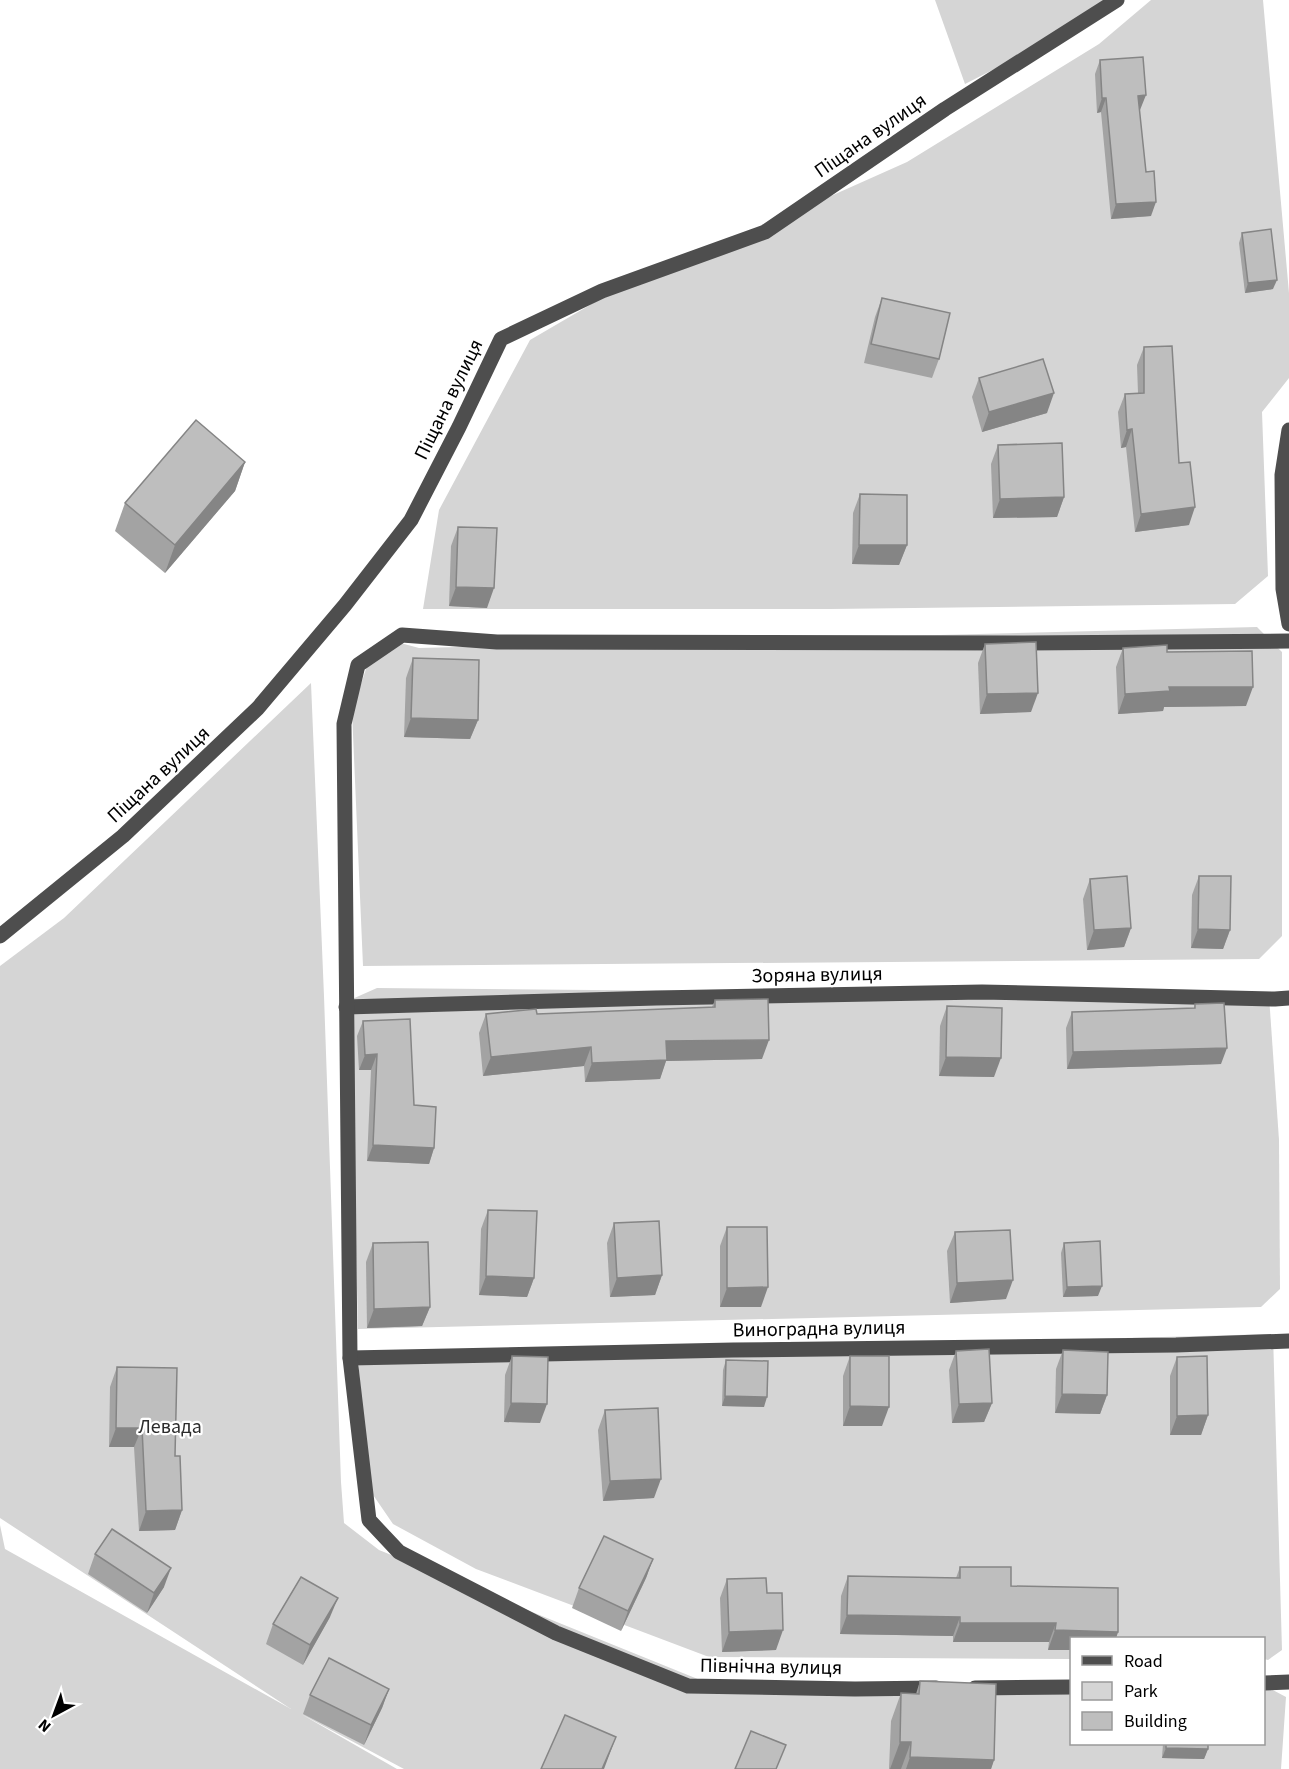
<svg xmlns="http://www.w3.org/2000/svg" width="1289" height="1769" font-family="'Source Sans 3',sans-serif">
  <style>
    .green { fill: #d5d5d5 }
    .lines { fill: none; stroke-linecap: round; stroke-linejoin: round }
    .minor { stroke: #4e4e4e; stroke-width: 15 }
    .wall { fill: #a3a3a3 }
    .shaded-wall { fill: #858585 }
    .building { fill: #bebebe; stroke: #858585; stroke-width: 1.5 }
    .labels { text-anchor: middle; stroke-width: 4.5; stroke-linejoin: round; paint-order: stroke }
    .street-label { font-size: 20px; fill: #000; stroke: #fff }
    .park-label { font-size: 20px; fill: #2c2c2c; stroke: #fff }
  </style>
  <rect width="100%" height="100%" fill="#fff"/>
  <g class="green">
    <path d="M935 0H1109L1065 33 965 84Z"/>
    <path d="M1151 0H1263L1289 293V378L1262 412 1268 576 1235 604 830 609H423L439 510 530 340 602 298 907 162 1099 44Z"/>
    <path d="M1257 627 1282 652V936L1259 959 363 966 352 711 367 666 393 641 419 648Z"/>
    <path d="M311 683 324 996 341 1482 344 1523 379 1550 720 1688 1071 1687 1072 1744H1264V1686H1265L1286 1697 1281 1769H404L301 1714 397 1769H0V1525L5 1549 291 1709 0 1518V966L64 918Z"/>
    <path d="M377 988 1269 996 1279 1140 1280 1289 1261 1307 358 1329 350 1000Z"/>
    <path d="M1273 1334 1282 1650 1268 1660 1264 1659V1638H1072L1071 1659 709 1657 476 1569 393 1524 369 1489 358 1359Z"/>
  </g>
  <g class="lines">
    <g class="minor">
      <path d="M1289 430 1282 475 1283 589 1289 624"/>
      <path d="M0 936 123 836 258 708 345 605 411 520 459 427 501 339 602 291 765 232 945 109 1117 0"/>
      <path d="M346 1007 656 998 982 992 1275 999 1289 998"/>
      <path d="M350 1358 733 1350 1176 1345 1289 1341"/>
      <path d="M1264 1683 1289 1682"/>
      <path d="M936 1688 855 1689 688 1686 556 1633 399 1552 369 1520 350 1358 344 724 358 665 402 635 497 642 1024 643 1289 641"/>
      <path d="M975 1688 1072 1687"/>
    </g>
  </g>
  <g class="wall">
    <path d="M1100 60 1140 110H1139L1146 172 1151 216 1111 219 1101 112 1097 113 1095 74Z"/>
    <path d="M1242 233 1273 289 1245 293 1239 243Z"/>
    <path d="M882 298 939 359 932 378 864 363 875 317Z"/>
    <path d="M1144 347 1179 463 1189 525 1135 532 1126 447 1121 448 1118 412 1125 394 1138 393 1137 365Z"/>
    <path d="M979 378 1047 413 982 432 972 397Z"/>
    <path d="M998 445 1064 497 1057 517 993 518 991 464Z"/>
    <path d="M245 462 235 491 165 573 115 531 125 503Z"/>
    <path d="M860 494 907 545 899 565 852 564 853 513Z"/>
    <path d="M458 527 487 608 449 606 451 546Z"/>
    <path d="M985 644 1031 712 980 714 978 663Z"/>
    <path d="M1123 648 1167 652 1246 706 1164 707 1163 711 1118 714 1116 667Z"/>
    <path d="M413 658 478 720 470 739 404 737 406 678Z"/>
    <path d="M1199 876 1230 930 1223 949 1191 948 1192 895Z"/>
    <path d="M1090 879 1131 928 1124 947 1087 950 1083 899Z"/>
    <path d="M715 1000 762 1059 666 1061 660 1079 585 1082 584 1066 483 1076 479 1033 486 1014H537L712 1007Z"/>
    <path d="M1195 1004 1221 1064 1067 1069 1066 1028 1072 1012 1194 1008Z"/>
    <path d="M947 1006 994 1077 939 1076 940 1026Z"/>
    <path d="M363 1021 414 1105 434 1148 429 1164 367 1161 371 1070H359L357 1036Z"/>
    <path d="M488 1210 534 1278 527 1297 479 1295 481 1229Z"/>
    <path d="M614 1223 662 1275 655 1295 610 1297 607 1243Z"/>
    <path d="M727 1227 761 1307H720V1246Z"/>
    <path d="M955 1232 1006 1299 950 1303 947 1251Z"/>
    <path d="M373 1243 430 1307 422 1326 367 1328 366 1262Z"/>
    <path d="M1064 1243 1098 1296 1063 1297 1061 1253Z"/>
    <path d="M1063 1350 1107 1395 1100 1414 1055 1413 1056 1369Z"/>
    <path d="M956 1351 992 1403 984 1422 952 1423 949 1370Z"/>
    <path d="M512 1356 540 1423 504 1422 505 1375Z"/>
    <path d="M850 1356 882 1426H843V1376Z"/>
    <path d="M1177 1357 1208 1415 1201 1435H1170V1376Z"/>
    <path d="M726 1360 764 1407 722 1406 723 1370Z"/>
    <path d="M117 1367 175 1456 182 1510 175 1530 139 1531 134 1447H109L110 1387Z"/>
    <path d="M605 1410 654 1498 603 1501 598 1430Z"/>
    <path d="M95 1554 164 1587 147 1613 88 1574Z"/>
    <path d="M653 1559 646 1578 621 1631 572 1608 579 1588Z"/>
    <path d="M960 1567 1011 1586 1118 1632 1116 1638H1071L1048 1650 1049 1642H953V1636L840 1634 841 1596 848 1576 956 1578Z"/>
    <path d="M727 1579 767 1593 776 1650 722 1652 720 1598Z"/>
    <path d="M330 1617 303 1665 266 1644 273 1624Z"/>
    <path d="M920 1681 994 1760 991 1769H889L891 1721 901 1693 916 1694Z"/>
    <path d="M389 1689 382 1708 364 1745 303 1714 310 1695Z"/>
    <path d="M1163 1743H1208V1749L1204 1759 1162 1758Z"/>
  </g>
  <g class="shaded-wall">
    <path d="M1146 95 1140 110H1133L1138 96Z"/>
    <path d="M1102 98H1106L1101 112 1097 113Z"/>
    <path d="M1156 202 1151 216 1111 219 1116 204Z"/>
    <path d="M1277 280 1273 289 1245 293 1248 283Z"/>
    <path d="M1054 393 1047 413 982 432 989 412Z"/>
    <path d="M1132 429 1126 447 1121 448 1127 430Z"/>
    <path d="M245 462 235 491 165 573 175 545Z"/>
    <path d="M1064 497 1057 517 993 518 1000 499Z"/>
    <path d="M1195 507 1189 525 1135 532 1141 514Z"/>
    <path d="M859 545H907L899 565 852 564Z"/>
    <path d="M456 587 494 588 487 608 449 606Z"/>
    <path d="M1169 687H1253L1246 706 1164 707 1163 711 1118 714 1125 694Z"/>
    <path d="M1038 693 1031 712 980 714 987 694Z"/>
    <path d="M411 718 478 720 470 739 404 737Z"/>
    <path d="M1131 928 1124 947 1087 950 1094 930Z"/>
    <path d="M1198 929 1230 930 1223 949 1191 948Z"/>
    <path d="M769 1040 762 1059 666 1061 660 1079 585 1082 592 1063 666 1041Z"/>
    <path d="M591 1047 584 1066 483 1076 491 1057Z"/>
    <path d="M1227 1048 1221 1064 1067 1069 1073 1052Z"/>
    <path d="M377 1054 371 1070H359L365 1055Z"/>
    <path d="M946 1057 1001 1058 994 1077 939 1076Z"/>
    <path d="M373 1145 434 1148 429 1164 367 1161Z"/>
    <path d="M662 1275 655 1295 610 1297 617 1278Z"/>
    <path d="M486 1276 534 1278 527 1297 479 1295Z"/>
    <path d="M1013 1280 1006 1299 950 1303 957 1283Z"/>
    <path d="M1102 1286 1098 1296 1063 1297 1067 1287Z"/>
    <path d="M768 1287 761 1307H720L727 1288Z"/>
    <path d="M430 1307 422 1326 367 1328 374 1309Z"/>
    <path d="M1062 1394 1107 1395 1100 1414 1055 1413Z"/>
    <path d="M725 1396 767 1397 764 1407 722 1406Z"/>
    <path d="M511 1403 547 1404 540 1423 504 1422Z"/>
    <path d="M992 1403 984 1422 952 1423 959 1404Z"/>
    <path d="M850 1406 889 1407 882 1426H843Z"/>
    <path d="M1208 1415 1201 1435H1170L1177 1416Z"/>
    <path d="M116 1428H142L134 1447H109Z"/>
    <path d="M661 1479 654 1498 603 1501 610 1481Z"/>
    <path d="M182 1510 175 1530 139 1531 146 1511Z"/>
    <path d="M653 1559 646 1578 621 1631 628 1611Z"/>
    <path d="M171 1568 164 1587 147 1613 154 1593Z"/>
    <path d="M338 1598 330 1617 303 1665 310 1645Z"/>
    <path d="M847 1615 960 1617 953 1636 840 1634Z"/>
    <path d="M960 1623H1056L1049 1642H953Z"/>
    <path d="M783 1630 776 1650 722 1652 729 1632Z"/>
    <path d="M1055 1630 1118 1632 1116 1638H1071V1650H1048Z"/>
    <path d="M389 1689 382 1708 364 1745 371 1725Z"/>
    <path d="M616 1737 604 1769H602Z"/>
    <path d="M900 1742H911L901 1769H890Z"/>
    <path d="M1166 1748 1208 1749 1204 1759 1162 1758Z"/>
    <path d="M910 1757 994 1760 991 1769H906Z"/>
  </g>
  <g class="building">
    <path d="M1143 57 1146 95 1138 96 1146 172 1154 171 1156 202 1116 204 1106 98H1102L1100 60Z"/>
    <path d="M1271 229 1277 280 1248 283 1242 233Z"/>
    <path d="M882 298 950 313 939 359 871 344Z"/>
    <path d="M1172 346 1179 463 1190 462 1195 507 1141 514 1132 429 1127 430 1125 394 1144 393V347Z"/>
    <path d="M1043 359 1054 393 989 412 979 378Z"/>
    <path d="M196 420 245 462 175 545 125 503Z"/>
    <path d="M1062 443 1064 497 1000 499 998 445Z"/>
    <path d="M860 494 907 495V545H859Z"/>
    <path d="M458 527 497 528 494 588 456 587Z"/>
    <path d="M1036 642 1038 693 987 694 985 644Z"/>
    <path d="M1167 645V652L1252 651 1253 687H1169L1170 691 1125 694 1123 648Z"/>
    <path d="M413 658 479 660 478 720 411 718Z"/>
    <path d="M1127 876 1131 928 1094 930 1090 879Z"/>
    <path d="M1199 876H1231L1230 930 1198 929Z"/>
    <path d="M768 999 769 1040 666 1041 667 1060 592 1063 591 1047 491 1057 486 1014 536 1009 537 1014 715 1007V1000Z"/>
    <path d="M1224 1003 1227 1048 1073 1052 1072 1012 1195 1008V1004Z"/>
    <path d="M947 1006 1002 1008 1001 1058 946 1057Z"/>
    <path d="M410 1019 414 1105 436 1107 434 1148 373 1145 377 1054 365 1055 363 1021Z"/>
    <path d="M488 1210 537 1211 534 1278 486 1276Z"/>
    <path d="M659 1221 662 1275 617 1278 614 1223Z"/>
    <path d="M727 1227H767L768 1287 727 1288Z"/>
    <path d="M1010 1230 1013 1280 957 1283 955 1232Z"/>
    <path d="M1100 1241 1102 1286 1067 1287 1064 1243Z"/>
    <path d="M428 1242 430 1307 374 1309 373 1243Z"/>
    <path d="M989 1349 992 1403 959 1404 956 1351Z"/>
    <path d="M1063 1350 1108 1352 1107 1395 1062 1394Z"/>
    <path d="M512 1356 548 1357 547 1404 511 1403Z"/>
    <path d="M850 1356H889V1407L850 1406Z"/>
    <path d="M1207 1356 1208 1415 1177 1416V1357Z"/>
    <path d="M726 1360 768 1361 767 1397 725 1396Z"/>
    <path d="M117 1367 177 1368 175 1456H180L182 1510 146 1511 142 1428H116Z"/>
    <path d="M658 1408 661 1479 610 1481 605 1410Z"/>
    <path d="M112 1529 171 1568 154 1593 95 1554Z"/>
    <path d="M604 1536 653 1559 628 1611 579 1588Z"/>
    <path d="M960 1567H1011V1586L1118 1588V1632L1055 1630 1056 1623H960V1617L847 1615 848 1576 960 1578Z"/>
    <path d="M301 1577 338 1598 310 1645 273 1624Z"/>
    <path d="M766 1578 767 1593H782L783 1630 729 1632 727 1579Z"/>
    <path d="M329 1658 389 1689 371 1725 310 1695Z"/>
    <path d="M920 1681 996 1684 994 1760 910 1757 911 1742H900L901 1693 919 1694Z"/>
    <path d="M565 1715 616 1737 602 1769H541Z"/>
    <path d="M751 1731 786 1745 776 1769H735Z"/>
    <path d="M1166 1743H1208V1749L1166 1748Z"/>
  </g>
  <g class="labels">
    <g class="street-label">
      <text transform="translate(870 135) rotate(-35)" y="7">Піщана вулиця</text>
      <text transform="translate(448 399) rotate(-64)" y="7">Піщана вулиця</text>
      <text transform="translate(158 774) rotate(-43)" y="7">Піщана вулиця</text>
      <text transform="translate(817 974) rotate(-1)" y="7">Зоряна вулиця</text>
      <text transform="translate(819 1328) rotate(-1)" y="7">Виноградна вулиця</text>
      <text transform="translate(771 1666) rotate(1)" y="7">Північна вулиця</text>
    </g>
    <g class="park-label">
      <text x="170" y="1433">Левада</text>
    </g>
  </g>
  <rect x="1070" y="1637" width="195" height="108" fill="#ffffff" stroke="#999999" stroke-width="1.5"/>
  <rect x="1082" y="1656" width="30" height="9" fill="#4e4e4e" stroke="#999999" stroke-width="1.5"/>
  <text x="1124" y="1667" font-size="18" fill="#000000">Road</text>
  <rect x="1082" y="1682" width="30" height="18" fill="#d5d5d5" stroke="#999999" stroke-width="1.5"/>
  <text x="1124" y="1697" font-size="18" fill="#000000">Park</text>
  <rect x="1082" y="1712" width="30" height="18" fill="#bebebe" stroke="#999999" stroke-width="1.5"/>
  <text x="1124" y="1727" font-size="18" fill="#000000">Building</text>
  <g transform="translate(54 1715) rotate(221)" stroke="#ffffff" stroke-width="4.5" paint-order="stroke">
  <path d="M0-4.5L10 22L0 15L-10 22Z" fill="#000000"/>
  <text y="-9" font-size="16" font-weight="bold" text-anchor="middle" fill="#000000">N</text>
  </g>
</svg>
